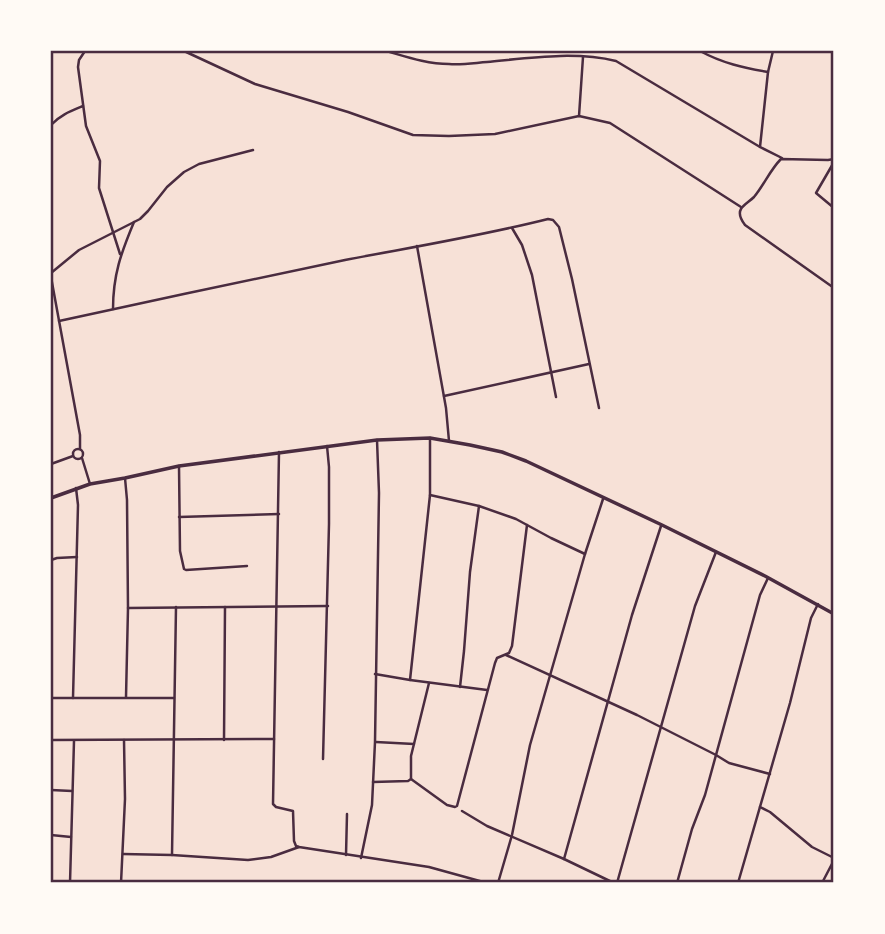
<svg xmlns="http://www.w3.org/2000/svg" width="885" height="934" font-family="Signika,sans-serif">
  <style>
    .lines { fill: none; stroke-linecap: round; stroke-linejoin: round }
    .minor { stroke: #4a2c40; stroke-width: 2.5 }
    .tertiary { stroke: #4a2c40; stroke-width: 3.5 }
    .neatline { fill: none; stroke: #4a2c40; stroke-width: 2.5 }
  </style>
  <rect width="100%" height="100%" fill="#f7e1d7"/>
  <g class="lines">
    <g class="minor">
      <path d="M85 51 79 60 78 67 86 126 100 161 99 188 120 254"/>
      <path d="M184 51 255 84 348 112 413 135 449 136 495 134 579 116 610 123 741 207"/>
      <path d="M386 51C407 57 427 64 449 64 462 65 474 63 487 62 529 58 574 51 616 61L760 147 782 158"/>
      <path d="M700 51C722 63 744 68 768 72"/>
      <path d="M579 116 583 57"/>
      <path d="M51 125C60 115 71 111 83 106"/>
      <path d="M760 147 768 72 773 51"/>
      <path d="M834 159 828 160 781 159C770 170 764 185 754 197 750 201 743 205 741 209 738 214 742 221 745 225L834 288"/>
      <path d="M834 162 816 193 834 208"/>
      <path d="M512 228 522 245 532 275 556 397"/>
      <path d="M417 246 446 408 449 441"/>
      <path d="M51 273 79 250 140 219 148 211 167 187 184 172 199 164 253 150"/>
      <path d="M51 277 80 435V449"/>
      <path d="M113 309C113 275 121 253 134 222"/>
      <path d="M59 321C154 300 250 280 345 260 413 247 481 236 548 219L553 220 559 227 572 279 599 408"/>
      <path d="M444 396 589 364"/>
      <circle cx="78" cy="454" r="5"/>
      <path d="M279 452 273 804 276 807 293 811 294 841 296 846 299 847 429 867 487 883"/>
      <path d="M82 458 90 484"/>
      <path d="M51 464 73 456"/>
      <path d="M179 466 180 551 184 569 186 570 247 566"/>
      <path d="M125 478 127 500 128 608 126 697"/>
      <path d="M430 495 479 506 516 519 551 538 585 554"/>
      <path d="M179 517 279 514"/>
      <path d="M51 560 57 558 77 557"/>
      <path d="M128 608 328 606"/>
      <path d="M506 655 637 715 716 755 729 763 770 774"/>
      <path d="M375 674 410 680 430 495V438"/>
      <path d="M410 680 487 690"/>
      <path d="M460 687 464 651 470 572 479 506"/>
      <path d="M51 698H174"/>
      <path d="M73 698 78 505 76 488"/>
      <path d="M51 740 274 739"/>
      <path d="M224 740 225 607"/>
      <path d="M376 742 414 744"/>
      <path d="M323 759 329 524V467L327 446"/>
      <path d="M411 779 447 805 455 807 457 806 495 663 497 658 509 653 512 646 527 525"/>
      <path d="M373 782 408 781 411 779V756L429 683"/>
      <path d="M51 790 72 791"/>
      <path d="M760 807 770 812 812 847 834 858"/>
      <path d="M462 811 487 826 564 859 614 883"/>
      <path d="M51 835 71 837"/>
      <path d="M123 854 172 855 248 860 271 857 299 847"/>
      <path d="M172 855 176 607"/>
      <path d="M346 855 347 814"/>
      <path d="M361 858 372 805 375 742 379 493 377 440"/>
      <path d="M564 859 632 615 661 526"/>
      <path d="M70 883 74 741"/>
      <path d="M121 883 125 799 124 740"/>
      <path d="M498 883 512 835 530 745 585 554 603 499"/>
      <path d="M617 883 695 606 716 552"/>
      <path d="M677 883 692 829 705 795 760 595 768 578"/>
      <path d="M738 883 790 703 811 618 818 604"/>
      <path d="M822 883 834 860"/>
    </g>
    <path class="tertiary" d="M51 498 90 484 125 478 179 466 377 440 430 438 470 445 502 452 526 461 662 525 765 576 834 614"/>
  </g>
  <rect width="885" height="934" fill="none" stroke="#fffaf5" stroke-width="105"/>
  <rect x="52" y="52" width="780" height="829" class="neatline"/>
</svg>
